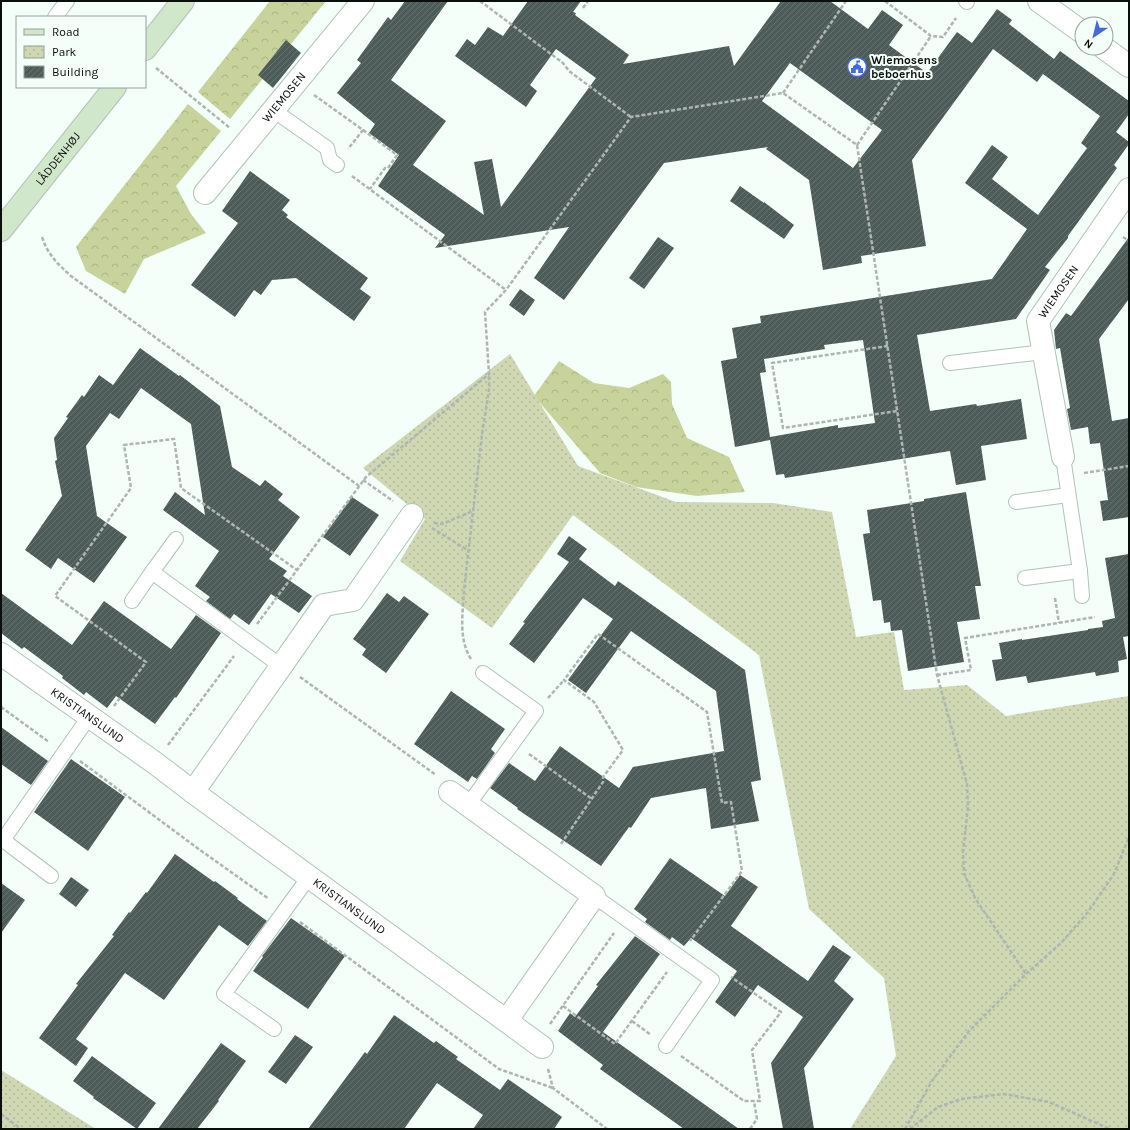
<svg xmlns="http://www.w3.org/2000/svg" width="1130" height="1130" font-family="Karla,sans-serif">
  <style>
    .forest { fill: url(#forest-crowns) }
    .park { fill: url(#park-dots) }
    .building { fill: url(#building-hatch); fill-rule: evenodd }
    .lines { fill: none; stroke-linecap: round; stroke-linejoin: round }
    .lane-casing { stroke: #b3c2b9; stroke-width: 16 }
    .street-casing { stroke: #b3c2b9; stroke-width: 24 }
    .secondary-casing { stroke: #b3c2b9; stroke-width: 24 }
    .path { stroke: #adb6b1; stroke-width: 2.5; stroke-dasharray: 4 2; stroke-linecap: butt }
    .lane { stroke: #fff; stroke-width: 14 }
    .street { stroke: #fff; stroke-width: 22 }
    .secondary { stroke: #d1e7ca; stroke-width: 22 }
    .labels { text-anchor: middle; stroke-width: 4; stroke-linejoin: round; paint-order: stroke }
    .poi-label { font-size: 12px; font-weight: bold; fill: #0a0f0c; stroke: #f3fff8; text-anchor: start }
    .street-label { font-size: 12px; fill: #0a0f0c; stroke: #f3fff8 }
  </style>
  <defs>
    <pattern id="forest-crowns" width="20" height="18" patternUnits="userSpaceOnUse"><rect width="20" height="18" fill="#c7d39b"/><path d="M2 6a3 3 0 1 1 6 0M12 15a3 3 0 1 1 6 0" fill="none" stroke="#aab484"/></pattern>
    <pattern id="park-dots" width="8" height="8" patternUnits="userSpaceOnUse"><rect width="8" height="8" fill="#cfd7b3"/><path d="M2 2h.1M6 6h.1" fill="none" stroke="#b0b799" stroke-width="1.8" stroke-linecap="round"/></pattern>
    <pattern id="building-hatch" width="6" height="6" patternUnits="userSpaceOnUse"><rect width="6" height="6" fill="#4d5c59"/><path d="M-1 1l2-2M0 6l6-6M5 7l2-2" fill="none" stroke="#677370"/></pattern>
  </defs>
  <rect width="100%" height="100%" fill="#f3fff8"/>
  <g class="forest">
    <path d="M270 1H326L230 119 198 92Z"/>
    <path d="M188 104 221 131 176 186 191 214 206 233 144 259 125 294 86 271 76 247Z"/>
    <path d="M559 361 594 383 629 388 663 374 671 382 672 404 687 438 729 457 745 492 697 496 636 487 600 473 534 396Z"/>
  </g>
  <g class="park">
    <path d="M510 354 578 466 676 502 773 503 832 512 856 637 894 632 904 690 967 685 1006 716 1129 696V1129H850L896 1056 884 978 809 909 759 655 573 515 492 628 400 561 425 519 363 468Z"/>
    <path d="M1 1070 96 1129H1Z"/>
  </g>
  <g class="building">
    <path d="M405 1H448L391 80 446 121 413 165 484 215 474 162 492 159 501 207 596 78 556 49 530 85 537 91 526 107 455 56 467 39 475 45 488 27 503 36 528 1H581L573 12 576 13 575 15 629 55 623 64 729 46 734 66 781 1H830L868 29 882 10 903 25 889 45 927 73 957 32 972 43 997 9 1012 20 1009 24 1054 59 1060 51 1129 101V114L1116 132 1129 142V144L1114 165 1117 168 1068 236V238L1045 267 1050 270 1016 319 917 335 930 411 976 404 977 406 1021 399 1027 439 981 446 986 480 956 485 950 451 785 478 784 474 776 475 770 440 735 447 721 361 737 358 732 328 761 323 760 316 992 279 1027 229 965 183 992 145 1008 157 992 179 1038 215 1087 148 1081 143 1100 116 1043 74 1037 82 993 49 912 160 926 246 861 256 862 263 823 270 809 180 766 149 768 147 664 163 564 300 534 278 569 227 435 248 445 235 378 186 399 155 369 133 375 124 337 93 361 63 357 60 388 17 391 20ZM790 63 882 130 853 168 762 101ZM863 340 875 423 838 428V425L770 437 760 373 766 372 764 359 825 349 824 345Z"/>
    <path d="M286 40 301 53 273 88 258 75Z"/>
    <path d="M250 171 290 200 282 210 288 215 286 217 368 278 360 289 371 297 354 321 296 278 272 280 261 295 254 290 235 317 191 285 238 223 222 211Z"/>
    <path d="M740 186 764 203V202L794 225 784 239 730 201Z"/>
    <path d="M658 237 674 248 644 289 629 278Z"/>
    <path d="M1129 237V299L1099 339 1112 421 1129 418V517L1103 521 1100 501 1108 500 1100 443 1090 444 1088 427 1071 430 1067 409 1070 408 1060 348 1056 349 1054 330 1066 313 1071 316Z"/>
    <path d="M520 289 535 300 524 316 509 305Z"/>
    <path d="M140 348 179 376 180 375 220 406 232 467 260 486 265 480 283 494 278 500 300 517 269 559 287 571 283 576 312 596 299 613 271 594 249 625 234 614 230 619 206 601 210 597 195 586 219 551 163 510 175 492 205 515 191 424 141 388 119 419 110 413 86 446 97 516 127 537 94 583 58 558 51 569 25 550 62 496 55 461 57 460 54 438 68 418 66 417 82 395 84 397 99 375 113 385Z"/>
    <path d="M966 492 981 586H975L980 619 957 622 964 662 908 671 902 630 891 631 890 622 884 623 881 600 873 601 863 534 870 533 867 510 924 501V499Z"/>
    <path d="M352 497 379 515 350 556 323 537Z"/>
    <path d="M569 536 587 549 579 559 615 586 618 581 745 670 761 780 751 782 759 821 711 829 706 788 651 798 631 828 629 827 601 866 517 809 518 808 490 788 509 763 535 781 560 746 619 788 633 767 724 751 716 691 631 631 586 693 568 680 613 619 583 598 534 663 509 644 525 623 523 622 569 562 557 554Z"/>
    <path d="M1129 554V636L1123 637 1127 659 1118 661 1119 672 1096 676 1095 672 1028 683 1026 676 996 681 992 660 1002 659 999 643 1022 639V640L1088 630V629L1103 627 1102 621 1115 618 1105 558Z"/>
    <path d="M1 593 72 645 104 601 171 649 196 615 221 633 176 698 175 697 155 724 116 696 107 708 86 692 84 695 62 678 63 676 24 647 22 649 1 633Z"/>
    <path d="M387 593 399 602 404 596 429 614 386 673 362 655 366 649 353 639Z"/>
    <path d="M451 691 505 729 491 749 495 753 477 779 472 776 468 782 414 744Z"/>
    <path d="M1 727 48 761 31 785 1 764Z"/>
    <path d="M71 759 125 797 88 851 34 812Z"/>
    <path d="M175 854 214 882 215 881 238 898 237 899 267 921 248 946 219 925 164 1000 125 973 76 1039 88 1048 76 1066 39 1038 78 985 76 984 114 936 112 935 129 912 130 913 146 892 147 893Z"/>
    <path d="M670 858 725 896 740 875 758 887 731 926 808 981 833 945 851 957 834 981 854 999 804 1068 814 1129H783L771 1063 803 1017 758 985 735 1017 715 1002 737 971 691 938 684 946 672 937 670 940 645 922 647 919 634 909Z"/>
    <path d="M71 877 89 890 76 907 59 894Z"/>
    <path d="M1 883 25 900 1 933Z"/>
    <path d="M291 918 345 956 308 1009 253 971 263 957 262 956Z"/>
    <path d="M635 936 660 954 603 1032 739 1129H684L600 1069 603 1065 558 1031 570 1013 575 1017 598 986 596 985Z"/>
    <path d="M394 1015 434 1043 436 1041 458 1057 456 1059 500 1090 508 1079 562 1117 554 1129H473L483 1115 437 1083 404 1129H308L365 1052 367 1054Z"/>
    <path d="M295 1035 313 1047 286 1084 268 1072Z"/>
    <path d="M221 1043 246 1061 218 1100 219 1101 197 1129H158Z"/>
    <path d="M92 1056 156 1103 137 1129 93 1098 94 1097 73 1081Z"/>
  </g>
  <g class="lines">
    <g class="lane-casing">
      <g id="lane">
        <path d="M966 1 967 2"/>
        <path d="M55 17 67 1"/>
        <path d="M273 110 327 148 330 160 337 165"/>
        <path d="M950 363 1044 352"/>
        <path d="M1063 457 1080 571 1082 596"/>
        <path d="M1016 502 1068 495"/>
        <path d="M152 572 176 539"/>
        <path d="M1025 578 1080 571"/>
        <path d="M132 601 152 572 281 666"/>
        <path d="M468 805 536 711 483 673"/>
        <path d="M51 876 3 840 89 717"/>
        <path d="M594 896 712 980 666 1046"/>
        <path d="M274 1029 224 994 309 877"/>
      </g>
    </g>
    <g class="street-casing">
      <g id="street">
        <path d="M1039 1 1082 32"/>
        <path d="M1104 48 1129 66"/>
        <path id="s1" d="M205 193 363 1"/>
        <path id="s2" d="M1063 457 1038 321 1129 189"/>
        <path id="s3" d="M1 654 155 763 193 792 542 1047"/>
        <path d="M193 792 324 605 353 600 412 515"/>
        <path d="M450 792 594 896 507 1020"/>
      </g>
    </g>
    <g class="secondary-casing">
      <g id="secondary">
        <path d="M145 49 183 1"/>
        <path id="s4" d="M1 230 115 87"/>
      </g>
    </g>
    <g class="path">
      <path d="M480 1 563 63 569 71 631 117"/>
      <path d="M885 1 931 36 943 37 956 18"/>
      <path d="M583 8 588 1"/>
      <path d="M156 68 230 128"/>
      <path d="M783 93 846 1"/>
      <path d="M314 95 363 130 348 149"/>
      <path d="M363 130 397 155 388 168H385L370 189"/>
      <path d="M857 145 931 36"/>
      <path d="M352 176 506 290"/>
      <path d="M42 237C48 255 57 263 71 276L359 486"/>
      <path d="M1123 237 1129 241"/>
      <path d="M888 346 772 363 783 428 897 411"/>
      <path d="M1084 473 1129 466"/>
      <path d="M363 480 393 501"/>
      <path d="M434 523 442 524 473 511"/>
      <path d="M432 528 469 551"/>
      <path d="M1055 598 1059 623"/>
      <path d="M257 624 366 477 489 374 485 312 506 290 631 117 783 93 857 145 937 675 967 784 968 807 963 852 964 873 975 898 1026 974"/>
      <path d="M471 659C458 639 463 612 464 590L482 434 489 390V374"/>
      <path d="M937 675 971 670 965 638 1095 617"/>
      <path d="M300 677 436 775"/>
      <path d="M548 698 564 680"/>
      <path d="M114 706 146 662 55 596 131 488 124 445 174 439 181 488 297 570"/>
      <path d="M1 707 49 742"/>
      <path d="M168 745 234 656"/>
      <path d="M529 754 592 799"/>
      <path d="M80 761 200 850 269 899"/>
      <path d="M561 844 603 782V777L623 750 594 702 564 680 598 634 707 712 722 803 731 802 742 871 690 941"/>
      <path d="M300 922 499 1069 553 1088"/>
      <path d="M563 1006 615 1044 667 972"/>
      <path d="M632 1021 651 1035"/>
      <path d="M550 1024 614 933"/>
      <path d="M681 1056 744 1101H760L752 1050 781 1012 731 977"/>
      <path d="M548 1069 553 1088 607 1129"/>
      <path d="M1 1114 21 1129"/>
      <path d="M750 1129 757 1119 754 1101"/>
      <path d="M905 1129 932 1081 969 1031 1026 974 1061 943 1088 912 1114 874 1129 837"/>
      <path d="M910 1129 938 1107 961 1099 1004 1094 1049 1102 1110 1129"/>
    </g>
    <use href="#lane" class="lane"/>
    <use href="#street" class="street"/>
    <use href="#secondary" class="secondary"/>
  </g>
  <defs>
    <g id="civic-ring" transform="scale(1)"><circle r="9.5" fill="#f3fff8" stroke="#4369db" stroke-width="1.5"/><path d="M-.6-6.5H3V-4.5H.6V-3L4-1V1h2V6H-6V1h2V-1L-.6-3ZM-1.2 2.5V6h2.4V2.5Z" fill="#4369db"/></g>
  </defs>
  <g fill-rule="evenodd">
    <use href="#civic-ring" x="857" y="67"/>
  </g>
  <g class="labels">
    <g class="poi-label">
      <text x="871" y="64">Wiemosens<tspan x="871" dy="14">beboerhus</tspan></text>
    </g>
    <g class="street-label">
      <text dy="4" stroke="none"><textPath href="#s1" startOffset="124">WIEMOSEN</textPath></text>
      <text dy="4" stroke="none"><textPath href="#s4" startOffset="91">LÅDDENHØJ</textPath></text>
      <text dy="4" stroke="none"><textPath href="#s2" startOffset="174">WIEMOSEN</textPath></text>
      <text dy="4" stroke="none"><textPath href="#s3" startOffset="106">KRISTIANSLUND</textPath></text>
      <text dy="4" stroke="none"><textPath href="#s3" startOffset="430">KRISTIANSLUND</textPath></text>
    </g>
  </g>
  <rect width="1130" height="1130" fill="none" stroke="#0a0f0c" stroke-width="4"/>
  <rect x="16" y="16" width="130" height="72" fill="#f3fff8" stroke="#969f9a"/>
  <rect x="24" y="29" width="20" height="6" fill="#d1e7ca" stroke="#969f9a"/>
  <text x="52" y="36" font-size="12" fill="#0a0f0c">Road</text>
  <rect x="24" y="46" width="20" height="12" fill="url(#park-dots)" stroke="#969f9a"/>
  <text x="52" y="56" font-size="12" fill="#0a0f0c">Park</text>
  <rect x="24" y="66" width="20" height="12" fill="url(#building-hatch)" stroke="#969f9a"/>
  <text x="52" y="76" font-size="12" fill="#0a0f0c">Building</text>
  <g transform="translate(1094 36) rotate(215)"><circle r="19" fill="#f3fff8" stroke="#969f9a"/>
  <path d="M0-3L7 15L0 10L-7 15Z" fill="#4369db"/>
  <text y="-6" font-size="11" font-weight="bold" text-anchor="middle" fill="#0a0f0c">N</text>
  </g>
</svg>
